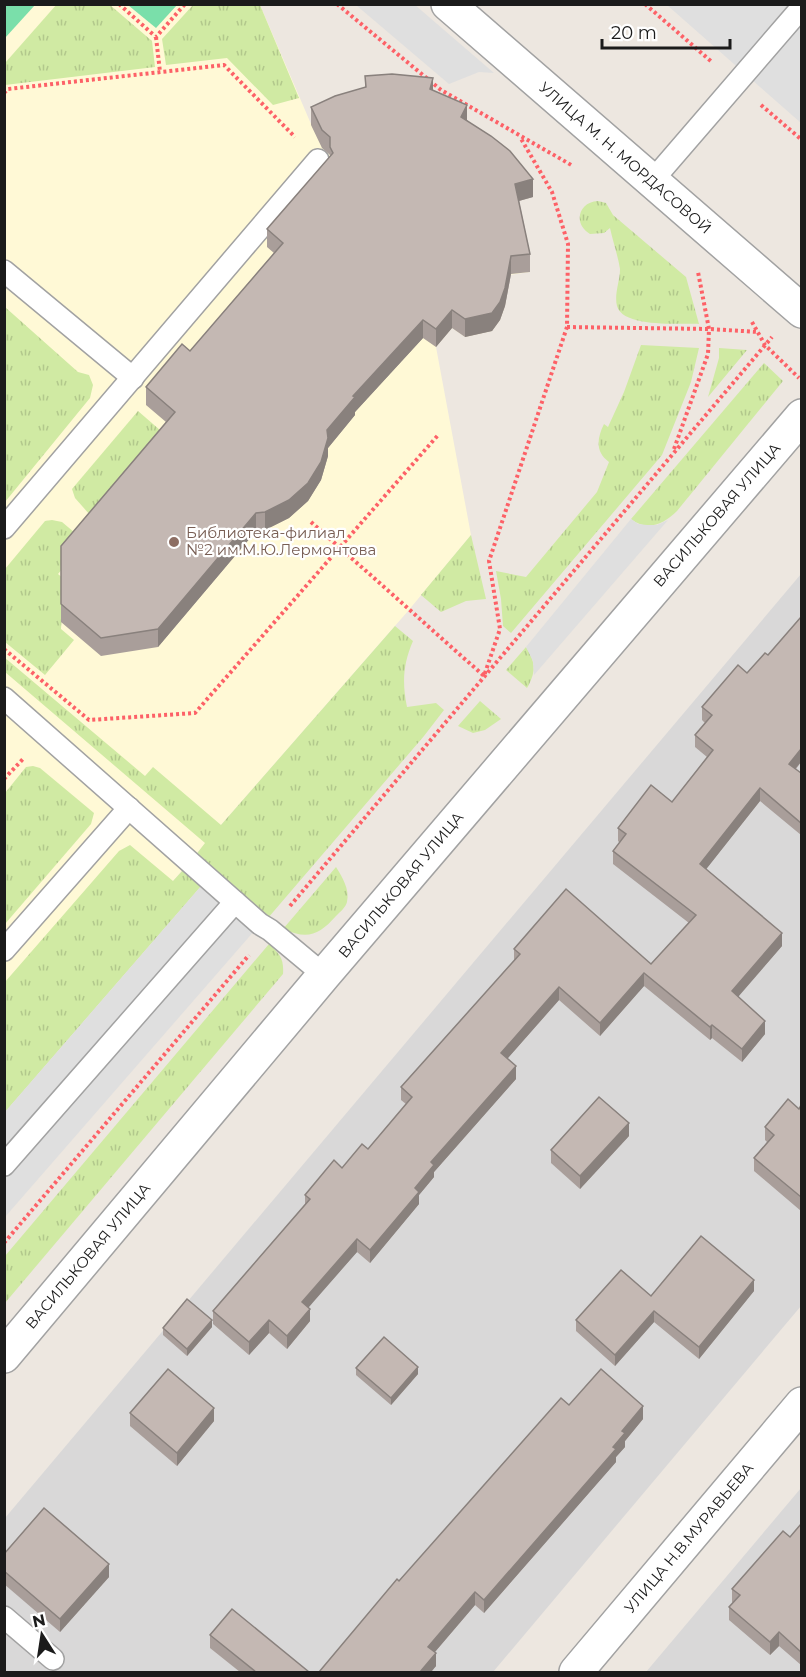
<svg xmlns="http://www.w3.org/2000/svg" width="806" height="1677" font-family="Montserrat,sans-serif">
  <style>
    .residential { fill: #d9d8d8 }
    .education { fill: #fff9d6 }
    .grass { fill: url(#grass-tufts) }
    .pitch { fill: #7adfaa }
    .parking { fill: #dfdfdf }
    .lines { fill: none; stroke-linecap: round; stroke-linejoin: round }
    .service-casing { stroke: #a2a2a2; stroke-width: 24 }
    .minor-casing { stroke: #a2a2a2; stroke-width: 36 }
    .path { stroke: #fd6167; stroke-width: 4; stroke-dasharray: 3 3; stroke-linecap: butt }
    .service { stroke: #fff; stroke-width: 21 }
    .minor { stroke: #fff; stroke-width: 33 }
    .wall { fill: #a99e9a }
    .shaded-wall { fill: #89817d }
    .building { fill: #c4b8b3; stroke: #89817d; stroke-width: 1.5 }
    .education-dot { fill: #8d6e63; stroke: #fff; stroke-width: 2 }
    .labels { text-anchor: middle; stroke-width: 4.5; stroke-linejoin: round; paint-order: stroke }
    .street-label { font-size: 15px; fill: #1b1b1b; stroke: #fff }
    .education-label { font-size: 15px; fill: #785e54; stroke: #fff; text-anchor: start }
  </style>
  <defs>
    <pattern id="grass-tufts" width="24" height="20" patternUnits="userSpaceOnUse" patternTransform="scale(1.5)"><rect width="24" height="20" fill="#d0eaa3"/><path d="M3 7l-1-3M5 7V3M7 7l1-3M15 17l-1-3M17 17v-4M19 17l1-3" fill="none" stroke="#b2c88c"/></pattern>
  </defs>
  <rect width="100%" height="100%" fill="#ede7e0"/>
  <g class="residential">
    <path d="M801 574V1306L493 1672H5V1518Z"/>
    <path d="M801 1488V1672H646Z"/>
  </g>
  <path class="education" d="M5 5H260L311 124 335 114 521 182 529 198 511 203 521 232 530 272 509 275 505 306 500 320 492 331 465 337 452 328 436 347 471 535 408 611 221 825 5 1078Z"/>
  <g class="grass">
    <path d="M57 4 110 5 152 41 155 67 5 85V63Z"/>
    <path d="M193 5H260L299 98 273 105 227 58 166 65 162 39Z"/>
    <path d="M598 201 606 203 613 215 686 277 699 324C680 323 623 328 617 306 614 294 620 281 620 269 618 256 613 242 610 228L604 233 590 234C573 224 578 202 598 201Z"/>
    <path d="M5 307 78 372 89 375 93 385 90 398 5 502Z"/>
    <path d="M641 345 699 348 691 382 662 455 511 633 503 626 501 599 496 571 526 577 597 492 609 462C595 452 597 438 604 424L608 427 624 392Z"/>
    <path d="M719 348 747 350 708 397 719 358Z"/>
    <path d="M764 363 783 381 677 511C664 524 647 532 631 519Z"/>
    <path d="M138 411 168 437 90 515 75 498 72 489Z"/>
    <path d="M52 520 62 522 81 538 80 548 58 574 64 579 61 629 74 640 45 675 5 642V569L45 521Z"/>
    <path d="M471 535 486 599 466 601 441 612 421 595Z"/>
    <path d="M395 626 413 641C403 664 402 683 407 707L436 703 444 710 424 736 268 918 195 856 205 843 5 672 4 657 145 776 153 767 221 825Z"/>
    <path d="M526 647C536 663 536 672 527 688L506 670Z"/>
    <path d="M480 701 501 719 485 730 473 733 458 726Z"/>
    <path d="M33 766 40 768 94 813 91 824 5 924V793L26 767Z"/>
    <path d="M130 845 173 881 183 870 202 885 5 1112V982L119 851Z"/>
    <path d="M336 867C342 877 350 889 347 902 346 907 340 912 336 916 319 935 308 940 283 929Z"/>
    <path d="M269 944C280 954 284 959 283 974L5 1303V1256Z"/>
  </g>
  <g class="pitch">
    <path d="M5 4 35 5 5 38 4 5Z"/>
    <path d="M128 5H177L156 28Z"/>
  </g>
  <g class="parking">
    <path d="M356 5H415L494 73 479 72 449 84Z"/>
    <path d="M667 5H801V123Z"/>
    <path d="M631 519 638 524 647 525H657L668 520 534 675 533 661 526 647Z"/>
    <path d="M202 885 255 930 5 1217V1112Z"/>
  </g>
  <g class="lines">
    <g class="service-casing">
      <g id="service">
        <path d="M652 181 802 7"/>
        <path d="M4 271 133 378"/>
        <path d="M4 528 318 160"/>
        <path d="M4 698 260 924 270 930 324 975"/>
        <path d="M4 950 129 808"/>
        <path d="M4 1165 235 902"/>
        <path d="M4 1617 53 1659"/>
      </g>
    </g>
    <g class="minor-casing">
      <g id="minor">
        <path d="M448 4 802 311"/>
        <path d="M4 1356 324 975 802 416"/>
        <path d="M576 1672 802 1404"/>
      </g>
    </g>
    <g class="path">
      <path d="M119 4 156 37 185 4"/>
      <path d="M337 4 441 90 573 166"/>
      <path d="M645 4 713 63"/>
      <path d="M156 37 160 72"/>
      <path d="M4 93 8 89 224 65 295 137"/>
      <path d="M761 105 802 140"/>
      <path d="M752 322 765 345 799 378"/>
      <path d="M567 327 709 329 759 332"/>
      <path d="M674 449 708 354 709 329 698 272"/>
      <path d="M311 522 484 676 500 629 489 561 567 327 568 244 552 192 520 137"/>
      <path d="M4 649 89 720 195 713 439 434"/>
      <path d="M4 779 23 759"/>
      <path d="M290 906 772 337"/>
      <path d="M4 1243 249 955"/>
    </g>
    <use href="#service" class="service"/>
    <use href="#minor" class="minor"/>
  </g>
  <g class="wall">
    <path d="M365 76 433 90 467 120 533 197 519 201 530 254V272L511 274 505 306 500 320 492 331 465 337 452 328 436 347 423 338 355 412V415L328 448V456L321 480 308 501 289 518 265 530 256 531 158 647 101 656 61 622V546L166 422 146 405V387L190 351 274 253 267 247V229L330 157V155L322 148 311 125V107L365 88Z"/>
    <path d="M702 707 801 762 796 769 801 773V835L760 801 706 869 782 946 738 996 765 1034 742 1062 712 1038 710 1040 644 986 600 1036 559 1000 507 1059 516 1079 434 1172V1177L419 1195V1204L370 1263 357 1252 308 1307 310 1321 287 1349 269 1333 249 1355 213 1324V1311L305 1205V1195L368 1149 406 1104 401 1100V1087L514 961V949L651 964 689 923 613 864V851L620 843 618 841V828L672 802 707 757 695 747V735L705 723 702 720Z"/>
    <path d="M801 1105V1211L754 1171V1158L767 1142 765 1140V1127L799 1109Z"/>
    <path d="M629 1136 580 1189 551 1163V1150Z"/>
    <path d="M754 1291 699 1359 654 1322 615 1366 576 1331V1320L651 1296Z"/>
    <path d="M212 1327 187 1356 163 1335V1328Z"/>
    <path d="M356 1368 418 1374 391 1405 356 1375Z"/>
    <path d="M569 1405 643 1419 625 1441V1447L616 1457V1462L484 1613 475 1605 435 1652 436 1666 431 1672H319L399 1581Z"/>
    <path d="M130 1413 214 1421 177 1466 130 1426Z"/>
    <path d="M801 1524V1665L779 1646 770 1655 729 1620V1607L733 1603 732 1602V1589L790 1537Z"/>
    <path d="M4 1554 109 1577 60 1632 4 1584Z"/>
    <path d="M210 1635 309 1672H240L210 1648Z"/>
  </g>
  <g class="shaded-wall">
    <path d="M433 78V97L430 89Z"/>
    <path d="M467 105V123L461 117Z"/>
    <path d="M533 179V197L515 202V184Z"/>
    <path d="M511 256V274L505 306 500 320 492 331 465 337V319Z"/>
    <path d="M452 310V328L436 347V329Z"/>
    <path d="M423 320V338L355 412V415L328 448V456L321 480 308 501 289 518 265 530V512L353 396Z"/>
    <path d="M256 513V531L158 647V629Z"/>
    <path d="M801 749V762L789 776V764Z"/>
    <path d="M760 788V801L700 877V864Z"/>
    <path d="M782 933V946L732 1004V991Z"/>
    <path d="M644 973V986L600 1036V1023Z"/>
    <path d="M559 987V1000L501 1066V1053Z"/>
    <path d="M765 1021V1034L742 1062V1049Z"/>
    <path d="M712 1025V1038L710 1040V1027Z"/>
    <path d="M516 1066V1079L434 1172V1177L419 1195V1204L370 1263V1250L415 1188 431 1162Z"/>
    <path d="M629 1123V1136L580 1189V1176Z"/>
    <path d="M357 1239V1252L302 1315V1302Z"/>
    <path d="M754 1280V1291L699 1359V1347Z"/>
    <path d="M310 1309V1321L287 1349V1336Z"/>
    <path d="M654 1311V1322L615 1366V1355Z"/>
    <path d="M212 1320V1327L187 1356V1349Z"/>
    <path d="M269 1320V1333L249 1355V1342Z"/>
    <path d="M418 1367V1374L391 1405V1398Z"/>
    <path d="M643 1406V1419L625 1441V1447L616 1457V1462L484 1613V1600L613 1447 622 1431Z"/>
    <path d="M214 1408V1421L177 1466V1453Z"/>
    <path d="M109 1564V1577L60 1632V1619Z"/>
    <path d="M475 1592V1605L428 1660V1647Z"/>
    <path d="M779 1632V1646L770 1655V1642Z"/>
    <path d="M436 1653V1666L431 1672H420Z"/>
  </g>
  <g class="building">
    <path d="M392 74 433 78 430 89 467 105 461 117 491 136 510 151 533 179 515 184 530 254 511 256 505 288 500 302 492 313 465 319 452 310 436 329 423 320 353 396 355 397 327 430 328 438 321 462 308 483 289 500 265 512 256 513 158 629 101 638 61 604V546L175 412 146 387 182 344 190 351 283 243 267 229 333 153 330 147V137L322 130 311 107 335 96 366 87 365 76Z"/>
    <path d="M801 617V749L789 764 801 773V823L760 788 700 864 782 933 732 991 765 1021 742 1049 712 1025 710 1027 644 973 600 1023 559 987 501 1053 516 1066 431 1162 434 1165 415 1188 419 1192 370 1250 357 1239 302 1302 310 1309 287 1336 269 1320 249 1342 213 1311 310 1199 305 1195 334 1160 342 1168 362 1144 368 1149 412 1097 401 1087 520 954 514 949 566 889 651 964 696 915 613 851 626 834 618 828 651 785 672 802 713 750 695 735 712 715 702 707 738 665 747 673 765 653 768 655Z"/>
    <path d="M599 1097 629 1123 580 1176 551 1150Z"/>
    <path d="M788 1099 799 1109 801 1105V1197L754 1158 774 1135 765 1127Z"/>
    <path d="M701 1236 754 1280 699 1347 654 1311 615 1355 576 1320 621 1270 651 1296Z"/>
    <path d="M187 1299 212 1320 187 1349 163 1328Z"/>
    <path d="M384 1337 418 1367 391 1398 356 1368Z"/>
    <path d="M168 1369 214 1408 177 1453 130 1413Z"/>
    <path d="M601 1369 643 1406 622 1431 625 1433 613 1447 616 1449 484 1600 475 1592 428 1647 436 1653 420 1672H319L397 1579 399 1581 561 1398 569 1405Z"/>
    <path d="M44 1508 109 1564 60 1619 4 1571V1554Z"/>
    <path d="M801 1524V1652L779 1632 770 1642 729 1607 740 1595 732 1589 783 1531 790 1537Z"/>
    <path d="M232 1609 309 1672H256L210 1635Z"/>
  </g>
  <circle class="education-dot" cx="174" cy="542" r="6"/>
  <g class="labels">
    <g class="street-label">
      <text transform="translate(625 158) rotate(41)" y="5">УЛИЦА М. Н. МОРДАСОВОЙ</text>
      <text transform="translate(717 515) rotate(-49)" y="5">ВАСИЛЬКОВАЯ УЛИЦА</text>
      <text transform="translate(401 885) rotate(-50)" y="5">ВАСИЛЬКОВАЯ УЛИЦА</text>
      <text transform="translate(88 1256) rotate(-50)" y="5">ВАСИЛЬКОВАЯ УЛИЦА</text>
      <text transform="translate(689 1538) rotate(-50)" y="5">УЛИЦА Н.В.МУРАВЬЕВА</text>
    </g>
    <g class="education-label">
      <text x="186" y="538">Библиотека-филиал<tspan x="186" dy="17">№2 им.М.Ю.Лермонтова</tspan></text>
    </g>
  </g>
  <rect width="806" height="1677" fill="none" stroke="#1b1b1b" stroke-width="12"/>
  <g transform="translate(42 1635) rotate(348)" stroke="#ffffff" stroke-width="4.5" paint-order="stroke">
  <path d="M0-4.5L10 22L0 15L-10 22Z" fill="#1b1b1b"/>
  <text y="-9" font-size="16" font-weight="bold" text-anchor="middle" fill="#1b1b1b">N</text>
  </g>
  <path d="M602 39v9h128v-9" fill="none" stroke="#1b1b1b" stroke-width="3"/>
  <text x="611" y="39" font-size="18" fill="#1b1b1b" stroke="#ffffff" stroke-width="4.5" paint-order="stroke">20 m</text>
</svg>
